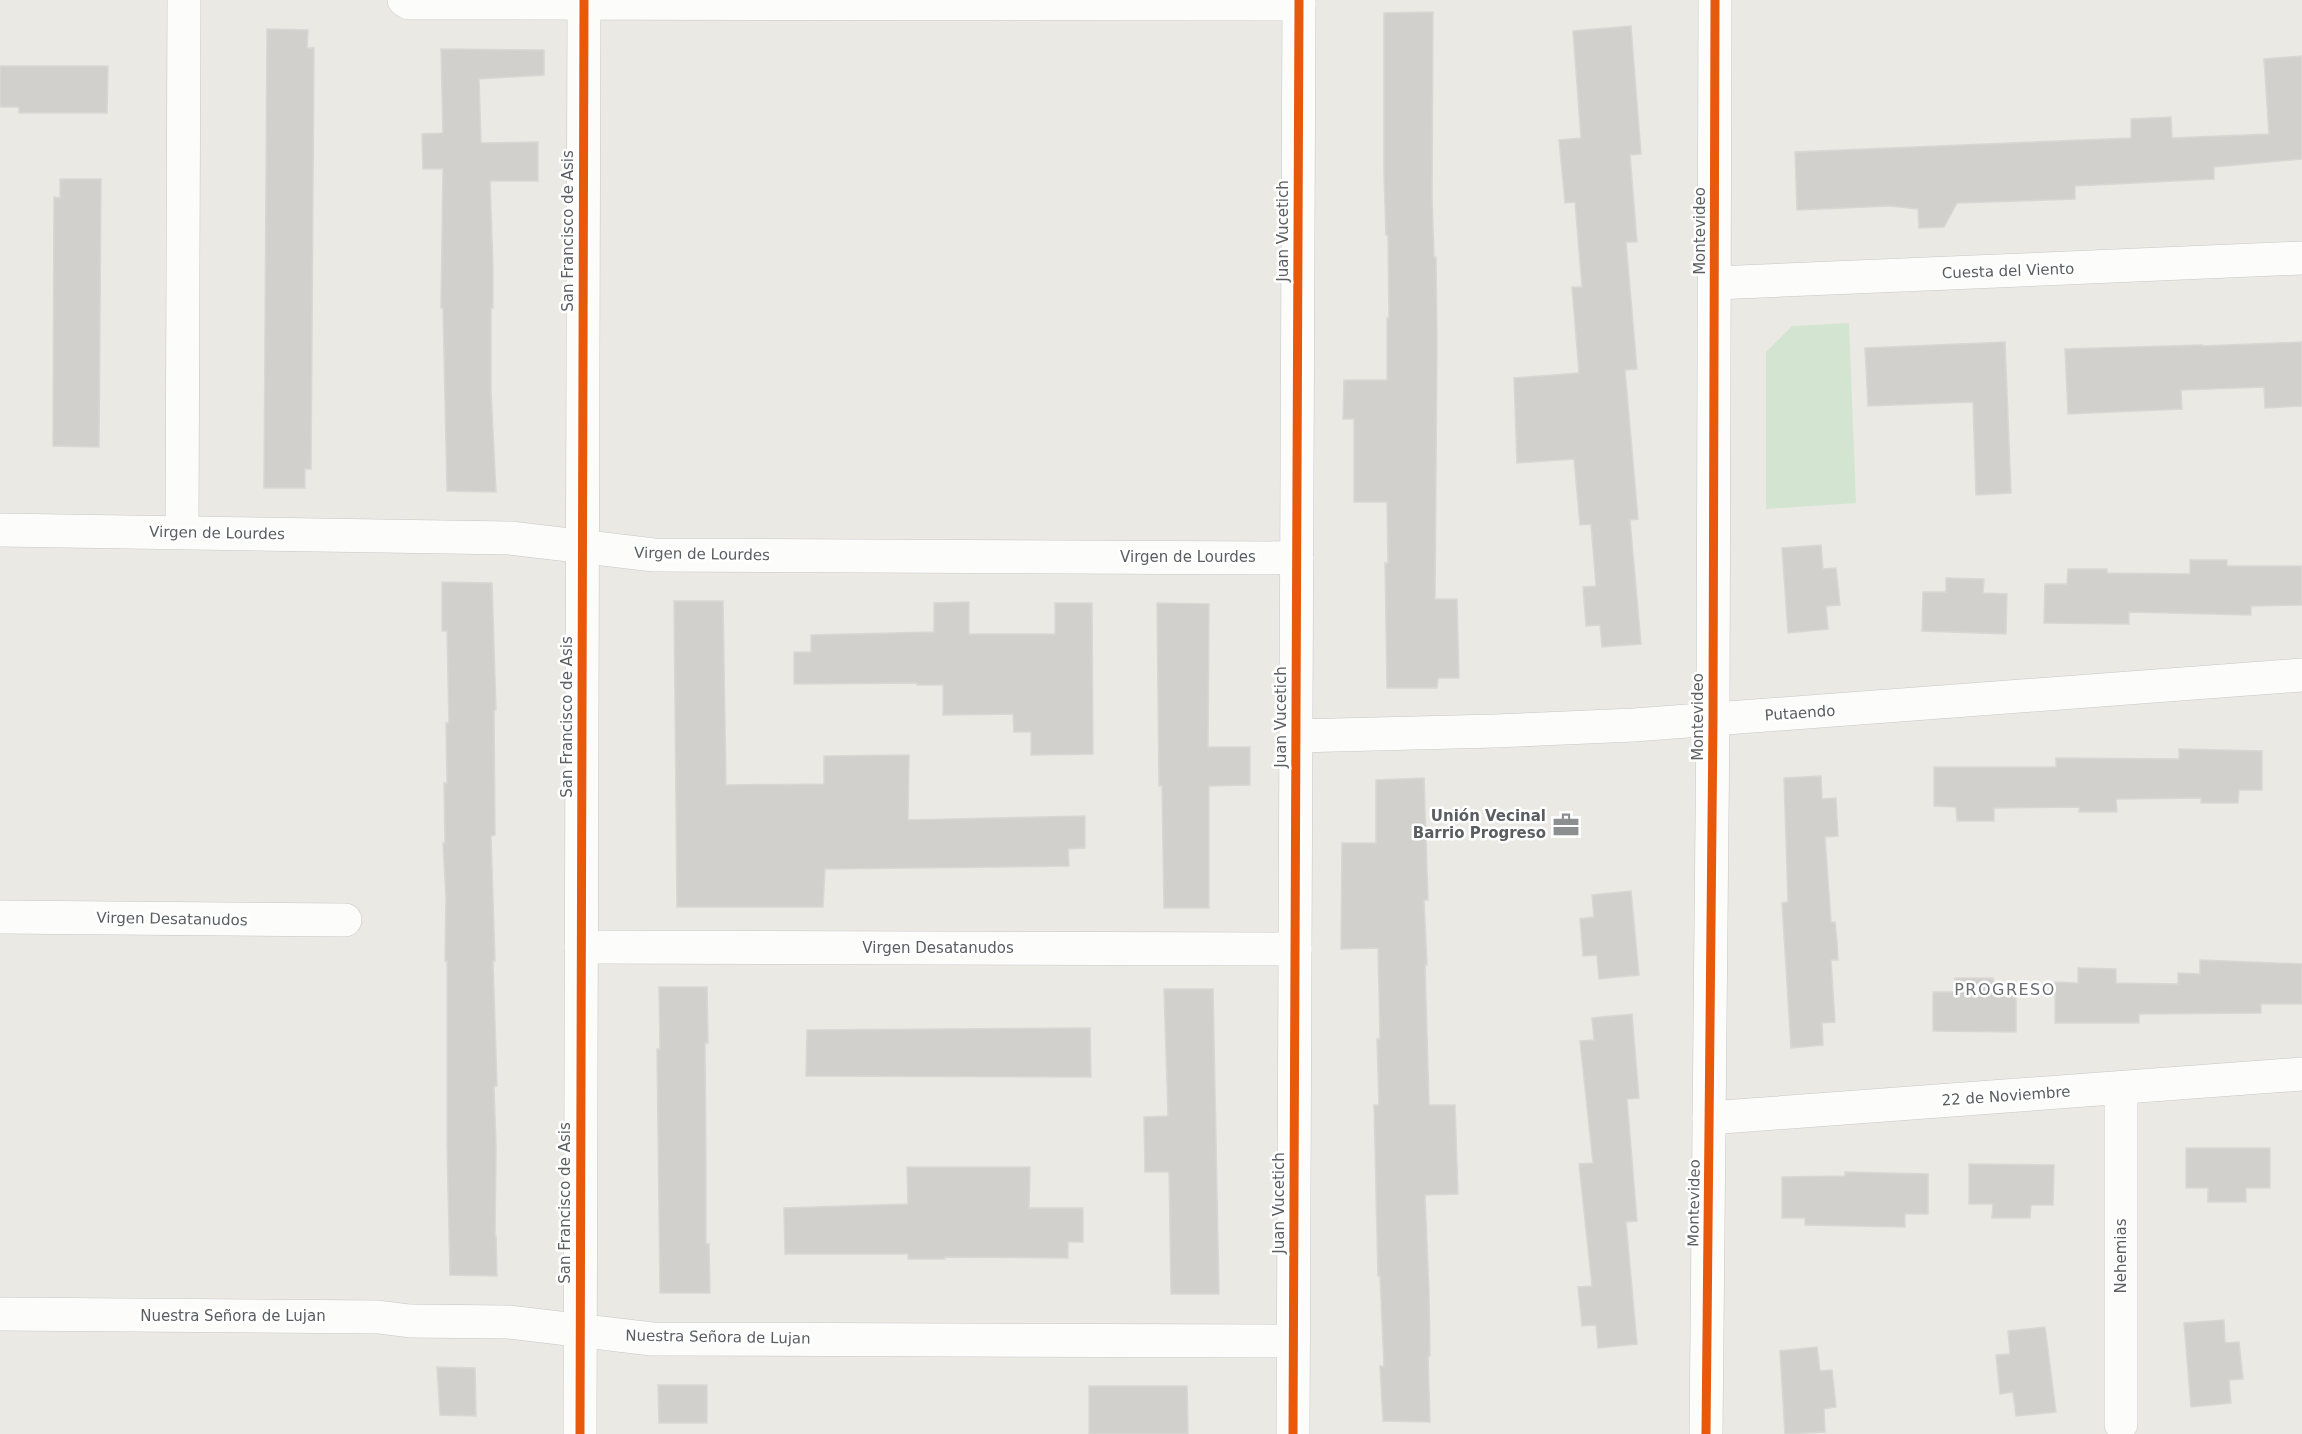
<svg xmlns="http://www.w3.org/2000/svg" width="2302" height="1434" font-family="'DejaVu Sans',sans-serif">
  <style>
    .green { fill: #d3e5d0 }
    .building { fill: #d1d0cd; stroke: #d9d7d4; stroke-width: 1.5 }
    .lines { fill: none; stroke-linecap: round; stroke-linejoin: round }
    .street-casing { stroke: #c6c7c6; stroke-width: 34 }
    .street { stroke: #fcfcfb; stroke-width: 33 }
    .cycleway-casing { stroke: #fff; stroke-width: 13 }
    .cycleway { stroke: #e8590c; stroke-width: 9 }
    .labels { text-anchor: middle; stroke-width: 5; stroke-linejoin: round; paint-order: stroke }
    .street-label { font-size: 15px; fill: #5a5e61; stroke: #fff }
    .poi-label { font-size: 15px; font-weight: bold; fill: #5a5e61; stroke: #fff; text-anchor: end }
    .neighbourhood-label { font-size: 16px; letter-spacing: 1.5px; fill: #6b6f73; stroke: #fff }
  </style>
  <rect width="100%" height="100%" fill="#eae9e4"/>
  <path class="green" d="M1849 323 1856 503 1766 509V352L1792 326Z"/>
  <g class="building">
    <path d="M1433 12 1432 196 1434 257H1436L1437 342 1435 599H1457L1459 678H1438L1437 688H1387L1385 563H1388L1387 502H1354V419H1343L1344 380H1387V318H1389L1388 235H1386L1384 174V13Z"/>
    <path d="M1631 26 1641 154 1630 155 1637 242H1626L1637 369 1625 370 1638 519 1630 520 1641 644 1602 647 1600 625 1586 626 1583 587 1596 586 1591 524 1580 525 1574 459 1517 463 1514 378 1579 373 1572 287H1582L1575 202 1565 203 1559 140 1581 138 1573 31Z"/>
    <path d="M267 29 308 30 307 48H314L311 469H305V488H264Z"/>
    <path d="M441 49 544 50V75L479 79 481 143 538 142V181H490L493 268V308H491V391L496 492 447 491 443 308H441L443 169H423L422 134 443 133Z"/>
    <path d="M2302 56V159L2214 167V179L2075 186V199L1957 203 1944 227 1919 228 1918 209 1890 206 1797 210 1795 152 2131 138V119L2171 117 2172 138 2269 134 2264 59Z"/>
    <path d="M0 66H108L107 113H19V107H0Z"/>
    <path d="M60 179H101L99 447 53 446 54 197 60 198Z"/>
    <path d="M2005 342 2011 493 1976 495 1973 402 1868 406 1865 348Z"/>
    <path d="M2302 342V406L2265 408 2264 387 2181 390 2182 409 2068 414 2065 349 2203 345V346Z"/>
    <path d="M1821 545 1823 569 1836 568 1840 605 1826 606 1828 629 1788 633 1782 548Z"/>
    <path d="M2190 560H2227V566H2302V605L2251 606V615L2129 612V624L2044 623 2045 584H2067L2068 569H2107V573L2190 574Z"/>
    <path d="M1946 578 1984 579 1983 593 2007 594 2006 634 1922 631 1923 592H1946Z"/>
    <path d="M442 582 492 583 496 710H494L495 835 491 836 495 961H493L497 1086H494L496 1147 495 1236H496L497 1276 450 1275 447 1143V961H445L446 898 443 843H445L444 783H447L446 723H449L447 631H442Z"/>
    <path d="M674 601H723L726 785 824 784V756L909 755 908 820 1085 816V848L1068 849 1069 866 825 869 823 907H677Z"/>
    <path d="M969 602V634H1055V603H1092L1093 754 1031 755V732H1014L1013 714 943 715V685H917V683L794 684V652H811V635L934 632V603Z"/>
    <path d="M1157 603 1209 604 1208 747H1250V785L1209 786V908H1164L1162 786H1159Z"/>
    <path d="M2179 749 2262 751V790H2239L2238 803H2201V798L2116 799 2117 812H2079V807L1994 808V821H1957L1956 807 1934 806V767H2056V758L2179 759Z"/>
    <path d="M1821 776 1822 799 1836 798 1838 836 1825 837 1831 922H1835L1837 941 1838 960H1831L1835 1022 1822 1023 1823 1045 1791 1048 1782 903 1788 902 1784 778Z"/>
    <path d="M1424 778 1428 900H1424L1427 965H1425L1429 1105H1455L1458 1194 1425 1195 1429 1292 1430 1356H1428L1430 1422 1383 1421 1380 1366H1384L1380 1276H1378L1374 1105H1379L1377 1039H1380L1378 948 1341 949 1342 843H1376V780Z"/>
    <path d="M1631 891 1639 975 1599 979 1597 955 1583 956 1580 919 1594 917 1592 895Z"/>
    <path d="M2200 960 2302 964V1004H2261V1013L2139 1014V1023H2055V982L2078 983V968L2116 969V983L2178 984V973L2200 974Z"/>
    <path d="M1955 978H1993L1994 993 2016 992V1032L1933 1031V992H1955Z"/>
    <path d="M659 987H707L708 1043H705L706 1167V1244H709L710 1293H660L657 1049H660Z"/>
    <path d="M1164 989H1213L1219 1294H1171L1169 1172H1145L1144 1117 1168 1116Z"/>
    <path d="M1632 1014 1639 1098 1627 1099 1637 1221 1626 1222 1637 1344 1598 1348 1596 1325 1582 1326 1578 1287 1592 1286 1579 1164 1593 1163 1580 1041 1594 1040 1592 1018Z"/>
    <path d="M1090 1028 1091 1077 806 1076 807 1030Z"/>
    <path d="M2186 1148H2270V1188H2246V1202H2208V1188H2186Z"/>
    <path d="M1969 1164 2054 1165 2053 1205H2031L2030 1218H1992L1993 1204H1969Z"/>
    <path d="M907 1167H1030L1029 1208H1083V1242H1068V1258L945 1257V1259H908V1254H785L784 1208 908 1204Z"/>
    <path d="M1845 1172 1928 1174V1214H1905V1227L1805 1225V1218H1782V1177L1845 1176Z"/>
    <path d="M2224 1320 2225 1343 2239 1342 2243 1379 2229 1380 2231 1403 2191 1407 2184 1323Z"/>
    <path d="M2045 1327 2056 1412 2016 1416 2013 1392 2000 1394 1996 1355 2010 1354 2008 1331Z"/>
    <path d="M1817 1347 1820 1371 1832 1370 1836 1407 1824 1409 1825 1432 1785 1434 1780 1351Z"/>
    <path d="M437 1367 475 1368 476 1416 440 1415Z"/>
    <path d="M658 1385H707V1423H659Z"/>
    <path d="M1089 1386H1187L1188 1434H1089Z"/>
  </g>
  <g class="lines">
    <g class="street-casing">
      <g id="street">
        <path d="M404 0 409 3 1299 4"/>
        <path d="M1715 283 2302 258"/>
        <path d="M0 530 510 538 654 555 1297 558"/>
        <path d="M182 532 184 0"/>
        <path d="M1296 736 1495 731 1634 725 2302 675"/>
        <path d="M0 917 345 920"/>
        <path d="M581 947 1295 949"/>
        <path d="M1709 1118 2302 1074"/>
        <path d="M0 1314 378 1317 410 1321 508 1322 652 1339 1293 1341"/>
        <path d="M2121 1424V1088"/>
        <path d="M580 1434 584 0"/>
        <path d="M1293 1434 1299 0"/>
        <path d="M1706 1434 1713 719 1715 0"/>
      </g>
    </g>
    <use href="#street" class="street"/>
    <g class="cycleway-casing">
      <g id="cycleway">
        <path d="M580 1434 584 0"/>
        <path d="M1293 1434 1299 0"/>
        <path d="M1706 1434 1713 719 1715 0"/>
      </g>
    </g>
    <use href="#cycleway" class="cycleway"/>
  </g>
  <defs>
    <g id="office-bare" transform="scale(2.07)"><path d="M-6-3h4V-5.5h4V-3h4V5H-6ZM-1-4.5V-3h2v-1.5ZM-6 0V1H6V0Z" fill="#8c8f8f" stroke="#fff" stroke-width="2.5" paint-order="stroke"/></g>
  </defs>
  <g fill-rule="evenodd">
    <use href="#office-bare" x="1566" y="825"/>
  </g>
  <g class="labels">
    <g class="street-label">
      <text transform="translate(568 231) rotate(-90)" y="5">San Francisco de Asis</text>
      <text transform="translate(1283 231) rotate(-90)" y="5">Juan Vucetich</text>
      <text transform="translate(1700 231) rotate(-90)" y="5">Montevideo</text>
      <text transform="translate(2008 271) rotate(-2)" y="5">Cuesta del Viento</text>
      <text transform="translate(217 533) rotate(1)" y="5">Virgen de Lourdes</text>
      <text transform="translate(702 554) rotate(1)" y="5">Virgen de Lourdes</text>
      <text x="1188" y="562">Virgen de Lourdes</text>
      <text transform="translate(1800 713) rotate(-4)" y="5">Putaendo</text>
      <text transform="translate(567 717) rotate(-90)" y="5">San Francisco de Asis</text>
      <text transform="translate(1281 717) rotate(-90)" y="5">Juan Vucetich</text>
      <text transform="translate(1698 717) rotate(-90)" y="5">Montevideo</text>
      <text transform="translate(172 919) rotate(1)" y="5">Virgen Desatanudos</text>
      <text x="938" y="953">Virgen Desatanudos</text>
      <text transform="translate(2006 1096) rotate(-4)" y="5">22 de Noviembre</text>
      <text transform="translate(565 1203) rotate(-90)" y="5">San Francisco de Asis</text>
      <text transform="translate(1279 1203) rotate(-90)" y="5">Juan Vucetich</text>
      <text transform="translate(1694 1203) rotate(-89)" y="5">Montevideo</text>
      <text transform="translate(2121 1256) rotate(-90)" y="5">Nehemias</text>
      <text x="233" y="1321">Nuestra Señora de Lujan</text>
      <text transform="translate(718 1337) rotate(1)" y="5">Nuestra Señora de Lujan</text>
    </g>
    <g class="poi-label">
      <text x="1546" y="821">Unión Vecinal<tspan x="1546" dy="17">Barrio Progreso</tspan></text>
    </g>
    <g class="neighbourhood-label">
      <text x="2005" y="995">PROGRESO</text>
    </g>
  </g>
</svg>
